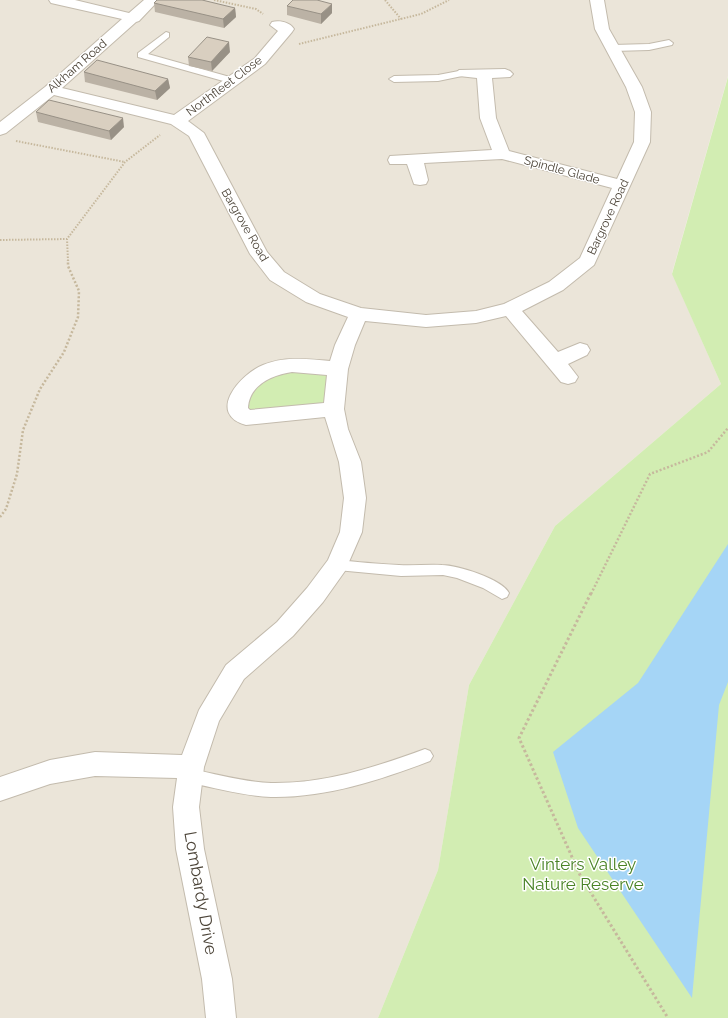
<svg xmlns="http://www.w3.org/2000/svg" width="728" height="1018" font-family="Raleway,sans-serif">
  <style>
    .residential { fill: #ebe5d9 }
    .green { fill: #d2edb2 }
    .water { fill: #a5d5f6 }
    .lines { fill: none; stroke-linecap: round; stroke-linejoin: round }
    .lane-casing { stroke: #c3bbad; stroke-width: 2 }
    .street-casing { stroke: #c3bbad; stroke-width: 2 }
    .path-far2 { stroke: #c6b89d; stroke-width: 2; stroke-dasharray: 1.5 1.5; stroke-linecap: butt }
    .path-far1 { stroke: #c6b89d; stroke-width: 2.5; stroke-dasharray: 2 2; stroke-linecap: butt }
    .path { stroke: #c6b89d; stroke-width: 3; stroke-dasharray: 2.5 2.5; stroke-linecap: butt }
    .lane { fill: #fff; fill-rule: evenodd }
    .street { fill: #fff; fill-rule: evenodd }
    .wall { fill: #bbb2a5 }
    .shaded-wall { fill: #989186 }
    .building { fill: #d9cfc0; stroke: #989186 }
    .labels { text-anchor: middle; stroke-width: 3; stroke-linejoin: round; paint-order: stroke }
    .far-street-label { font-size: 12px; fill: #4c4438; stroke: #fff }
    .near-park-label { font-size: 17px; fill: #498326; stroke: #fff }
    .near-street-label { font-size: 17px; fill: #4c4438; stroke: #fff }
  </style>
  <rect width="100%" height="100%" fill="#f6f3eb"/>
  <path class="residential" d="M0 0H728V76L672 273 721 384 555 526 469 685 438 870 378 1018H0Z"/>
  <g class="green">
    <path d="M728 77V1018H378L438 870 469 685 555 526 721 384 672 274Z"/>
    <path d="M270 368 338 369 334 409 246 418 238 398Z"/>
  </g>
  <path class="water" d="M728 544V682L719 705 692 998 578 828 553 752 638 683Z"/>
  <g class="lines">
    <g class="lane-casing">
      <g id="lane">
        <path d="M166 32 169 33V37L148 54 237 79 239 81 234 84 138 57V53Z"/>
        <path d="M669 40 673 43 672 45 649 50 613 51 609 48 613 45 649 44Z"/>
        <path d="M464 70 467 71V75L438 81 394 82 389 79 394 76 438 75Z"/>
        <path d="M337 560C358 562 378 564 399 565 413 566 428 564 442 565 457 565 502 579 509 593L507 597 502 599 483 588 457 578 443 575 401 576 337 570 332 569 330 565 332 561Z"/>
        <path d="M425 749 430 751 433 756 430 761C380 780 326 798 271 797 244 796 217 788 190 783L185 781 182 776 185 771 190 769C217 774 244 782 271 783 324 784 376 767 425 749Z"/>
      </g>
    </g>
    <g class="street-casing">
      <path id="street" d="M49 0H75L129 13 144 0H159L139 21 136 22 62 88 174 115 255 58 278 31 270 25 272 22C279 20 290 22 294 29L292 32 265 64 188 121 204 133 267 252 284 272 320 294 361 308 426 315 476 311 504 304 549 282 580 258 612 188 502 159 424 163 428 180 426 184 420 185 414 184 407 164H390L388 160 390 156 492 150 480 118 477 78 459 76 456 73 459 70 505 69 510 71 513 74 510 77 492 78 496 118 509 151 617 179 634 142 635 112 626 87 595 29 590 0H604L609 29 642 87 651 112 650 142 594 265 563 290 522 311 558 352 580 343 587 345 590 350 587 355 568 364 578 377 575 382 568 384 561 382 506 316 476 323 426 327 365 321 355 345 348 369 344 409 348 429 361 462 366 498 362 532 345 571 323 602 293 636 244 679 219 721 204 767 199 807 204 849 232 979 236 1018H206L202 979 176 849 173 807 177 778 95 776 50 784 0 801V777L50 760 95 752 182 755 199 710 226 665 277 622 307 588 328 560 340 532 344 498 339 462 325 417 246 425C206 414 240 374 263 365 285 356 308 359 330 361L335 345 348 317 306 302 270 280 250 254 189 136 171 124 54 95 6 133 0 135V122L45 87 122 19 51 3ZM292 372 327 375 324 403 250 410 248 408C249 385 272 375 292 372Z"/>
    </g>
    <g class="path-far2">
      <path d="M214 0 256 9 263 14"/>
      <path d="M385 0 401 19"/>
      <path d="M299 44 421 14 449 0"/>
      <path d="M16 141 125 162"/>
      <path d="M0 240 67 239"/>
      <path d="M68 261 67 239 125 162 160 135"/>
    </g>
    <g class="path-far1">
      <path d="M0 517 6 509 17 474 23 430 40 389 64 352 78 317 79 291 68 266V260"/>
      <path d="M591 594 650 474 708 452 728 428"/>
    </g>
    <path class="path" d="M591 593 519 738 580 875 668 1018"/>
    <use href="#lane" class="lane"/>
    <use href="#street" class="street"/>
  </g>
  <g class="wall">
    <path d="M154 3 235 8 236 17 224 28 155 12Z"/>
    <path d="M287 6 332 13 321 24 287 15Z"/>
    <path d="M230 52 212 71 189 66 188 57Z"/>
    <path d="M84 72 168 79 170 88 157 100 85 82Z"/>
    <path d="M36 112 124 127 111 140 38 122Z"/>
  </g>
  <g class="shaded-wall">
    <path d="M332 4V13L321 24V14Z"/>
    <path d="M235 8 236 17 224 28 223 19Z"/>
    <path d="M229 42 230 52 212 71 211 62Z"/>
    <path d="M168 79 170 88 157 100 155 91Z"/>
    <path d="M123 118 124 127 111 140 109 131Z"/>
  </g>
  <g class="building">
    <path d="M157 0H202L235 8 223 19 154 3Z"/>
    <path d="M293 0H317L332 4 321 14 287 6Z"/>
    <path d="M207 37 229 42 211 62 188 57Z"/>
    <path d="M97 60 168 79 155 91 84 72Z"/>
    <path d="M49 100 123 118 109 131 36 112Z"/>
  </g>
  <g class="labels">
    <g class="far-street-label">
      <text transform="translate(77 66) rotate(-41)" y="4">Alkham Road</text>
      <text transform="translate(224 86) rotate(-37)" y="4">Northfleet Close</text>
      <text transform="translate(562 170) rotate(15)" y="4">Spindle Glade</text>
      <text transform="translate(608 217) rotate(-65)" y="4">Bargrove Road</text>
      <text transform="translate(245 225) rotate(60)" y="4">Bargrove Road</text>
    </g>
    <g class="near-park-label">
      <text x="583" y="870">Vinters Valley<tspan x="583" dy="20">Nature Reserve</tspan></text>
    </g>
    <g class="near-street-label">
      <text transform="translate(201 893) rotate(80)" y="6">Lombardy Drive</text>
    </g>
  </g>
</svg>
